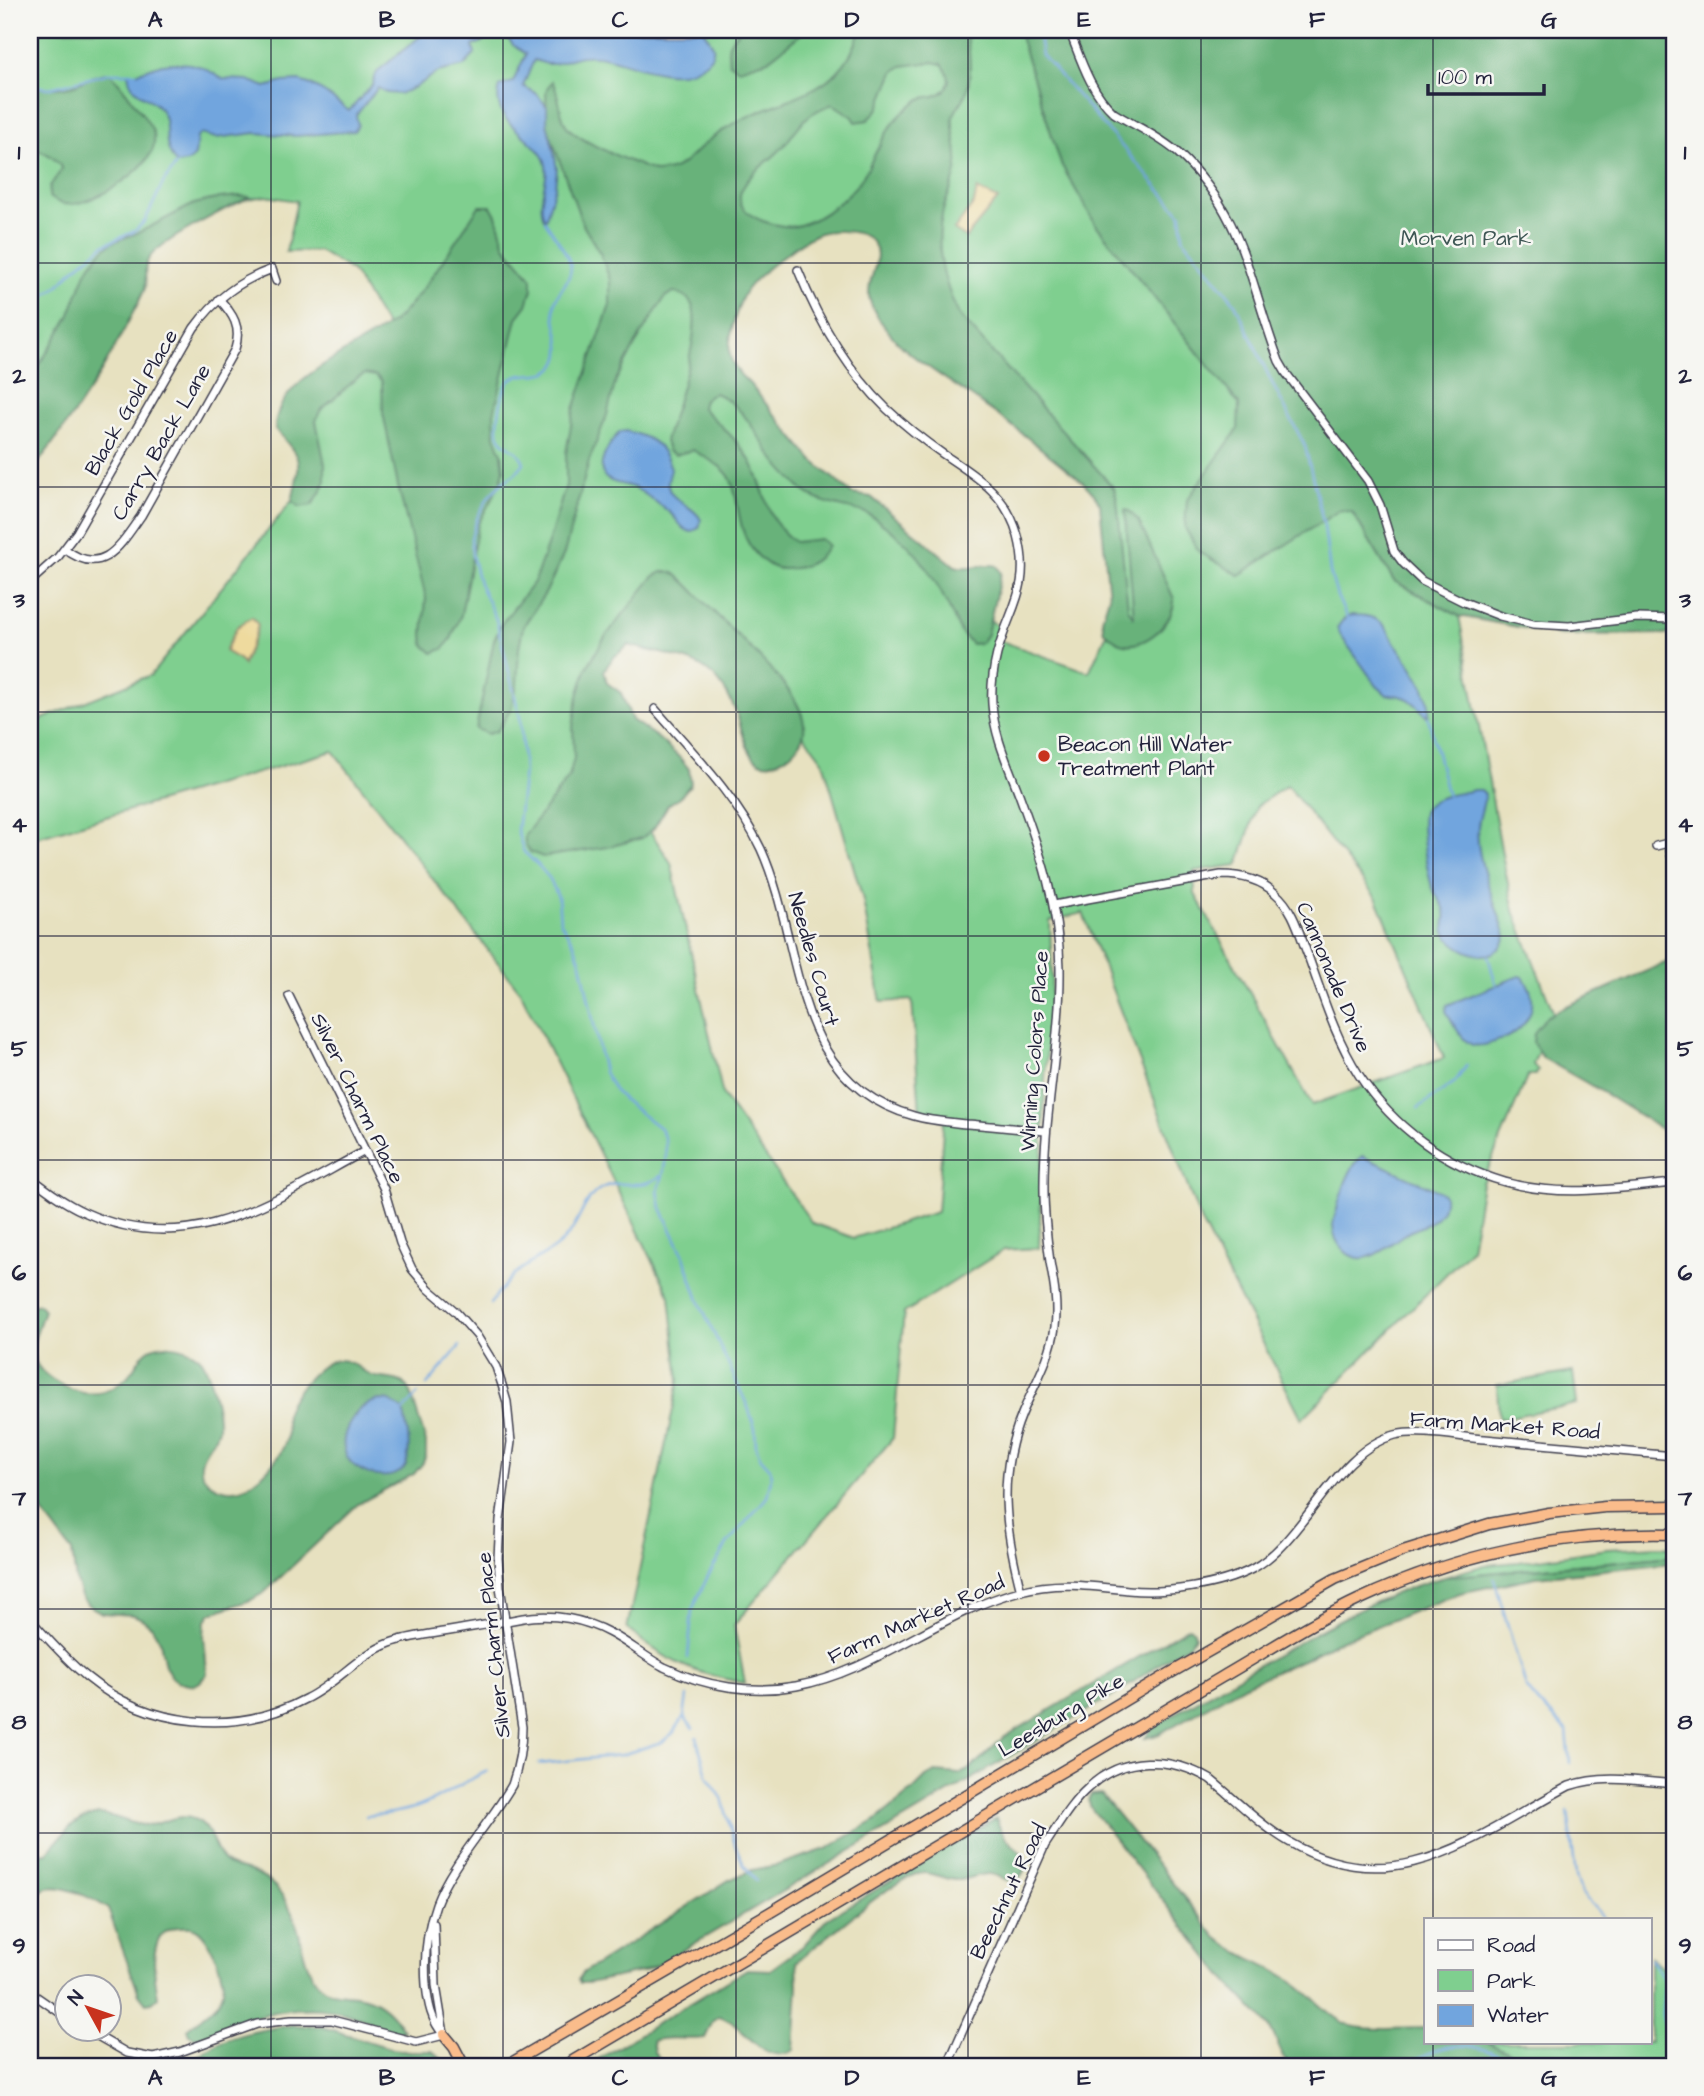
<svg xmlns="http://www.w3.org/2000/svg" width="1704" height="2096" font-family="'Architects Daughter',sans-serif">
  <style>
    .green { fill: #7fcf8f; stroke: #507865; stroke-width: 2; fill-rule: evenodd }
    .forest { fill: #67b27a; stroke: #446a5a; stroke-width: 2; fill-rule: evenodd }
    .sand { fill: #eeda9e; stroke: #887e6c; stroke-width: 2 }
    .water { fill: #71a5de; stroke: #4a648c; stroke-width: 2 }
    .lines { fill: none; stroke-linecap: round; stroke-linejoin: round }
    .stream { stroke: #71a5de; stroke-width: 2.5 }
    .minor-casing { stroke: #403f4f; stroke-width: 10 }
    .trunk-casing { stroke: #403f4f; stroke-width: 13 }
    .minor { stroke: #fff; stroke-width: 7 }
    .trunk { stroke: #fabc8b; stroke-width: 10 }
    .grid { fill: none; stroke: #22223b; stroke-width: 2; stroke-opacity: 0.55 }
    .poi-dot { fill: #c8321e; stroke: #f6f6f2; stroke-width: 2.5 }
    .labels { text-anchor: middle; stroke-width: 5; stroke-linejoin: round; paint-order: stroke }
    .park-label { font-size: 21px; fill: #3e5654; stroke: #f6f6f2 }
    .street-label { font-size: 21px; fill: #22223b; stroke: #f6f6f2 }
    .poi-label { font-size: 21px; fill: #22223b; stroke: #f6f6f2; text-anchor: start }
    .neatline { fill: none; stroke: #22223b; stroke-width: 2.5 }
    .grid-label { font-size: 23px; text-anchor: middle; font-weight: bold; fill: #22223b }
  </style>
  <rect width="100%" height="100%" fill="#f6f6f2"/>
  <filter id="ink" filterUnits="userSpaceOnUse"><feTurbulence type="fractalNoise" baseFrequency=".0143" numOctaves="2"/><feDisplacementMap in="SourceGraphic" scale="14" xChannelSelector="R" yChannelSelector="G"/><feConvolveMatrix kernelMatrix="1 2 1 2 8 2 1 2 1" color-interpolation-filters="sRGB"/></filter>
  <filter id="wash" filterUnits="userSpaceOnUse"><feTurbulence type="fractalNoise" baseFrequency=".00686" numOctaves="4" result="noise"/><feDisplacementMap in="SourceGraphic" scale="28" xChannelSelector="R" yChannelSelector="G"/><feGaussianBlur stdDeviation="1.57" result="paint"/><feColorMatrix in="noise" values="0 0 0 0 0 0 0 0 0 0 0 0 0 0 0 0 0 1.4 0 .05"/><feComposite in="paint" operator="in"/></filter>
  <g filter="url(#wash)">
    <rect width="100%" height="100%" fill="#e7e1c0"/>
    <g class="green">
      <path d="M30 30H1018L1094 222 1239 404 1352 512 1394 581 1459 616 1504 865 1514 911 1554 1014 1533 1064 1538 1071 1535 1075H1528L1482 1183 1471 1249 1302 1419 1202 1224 1083 913 1050 921 1052 978 1045 1079 1039 1248 1004 1250 904 1313 893 1438 734 1625 745 1683C692 1673 669 1663 627 1629L679 1381 670 1296 520 991 333 751 30 839V720L35 722 151 675 312 476 311 411 392 335 352 271 319 251 286 252 297 201 266 196 218 204 149 245 30 440ZM867 195 944 318 1105 486 1120 605 1089 672 995 639 998 627 865 500 852 503 703 358 717 284ZM669 587 786 712 823 761 863 900 881 1002 912 1000 920 1112 944 1115 937 1212 854 1238 812 1223 723 1096 671 863 587 735 599 670ZM1287 785 1377 899 1444 1058 1312 1105 1195 894 1194 871 1238 865 1257 806Z"/>
      <path d="M1573 1372 1577 1404 1499 1419 1497 1385Z"/>
      <path d="M1658 1546 1674 1547V1556L1445 1577 1485 1565 1519 1562 1607 1549Z"/>
      <path d="M1650 1957 1666 1972 1670 1985 1674 2066H1406L1443 2042H1650Z"/>
    </g>
    <g class="forest">
      <path d="M740 30H806L768 60 739 69 729 63C727 46 727 42 740 30Z"/>
      <path d="M860 30H965C970 51 974 77 964 98 961 104 955 110 953 117 951 127 959 151 957 165 956 180 947 196 943 211 934 247 943 282 959 315L1114 488 1117 499 1128 608 1134 618 1125 510 1129 511 1139 521 1174 599C1175 621 1147 648 1124 644 1117 643 1110 636 1104 632L1102 619 1109 597 1100 504 1094 494 1083 482C1051 457 1020 430 986 407 962 389 936 374 912 355 906 350 898 344 893 337 884 326 871 311 869 296 867 275 889 253 867 237 856 230 827 229 815 235 798 243 755 276 745 292 740 301 737 311 734 321 727 348 725 363 749 383L812 460 852 494 871 497 955 566C969 571 983 562 997 566L1001 573 987 634 981 643 972 644 961 633C941 591 925 553 885 526 878 521 871 514 863 512 839 505 819 505 799 487 791 478 781 469 774 459 756 435 744 405 715 393 706 396 703 399 702 408 720 425 742 443 753 466 768 495 765 521 795 542L821 539 828 545C821 558 810 566 795 568 777 571 770 568 757 555 736 532 741 506 731 480 725 466 705 458 693 450L675 455 668 451 665 441C673 414 705 327 691 303 687 296 682 294 674 292L666 296 642 333 616 380 607 415 589 461 564 554 546 592 523 627 519 648 517 685 511 709 497 731 488 734 476 729 494 640 502 623 534 582 549 540 566 485V453L574 409 610 305V280L601 255 583 225 547 126 546 91 552 81C560 93 558 109 565 123 573 141 636 163 656 172 683 172 690 155 709 140 716 135 724 129 732 125 765 104 809 99 837 72 849 60 856 46 860 30ZM933 62 942 64C952 77 952 91 934 96 930 97 926 97 923 98 917 100 910 106 906 110 888 125 878 148 868 168 854 194 827 216 800 225 784 231 737 218 740 196 740 192 742 189 744 186 752 171 766 164 778 152 789 142 797 125 809 116 816 110 825 107 833 104L853 117 856 122 868 120 879 108 894 72 902 66Z"/>
      <path d="M1018 30H1674V634L1562 635 1459 616 1394 581 1352 512 1340 510 1239 575 1199 552 1185 528 1187 500 1238 429 1239 404 1094 222 1061 164Z"/>
      <path d="M110 73C119 81 151 124 154 134 155 138 154 142 154 145 150 170 88 209 64 204 59 204 53 199 49 197L50 186 62 169C55 156 43 151 30 147V86C45 88 62 90 77 84 91 78 93 74 110 73Z"/>
      <path d="M240 196 251 197C230 206 161 241 150 257 142 267 147 276 145 288 143 294 139 301 136 307 120 338 103 371 83 400 66 426 48 450 30 474V380L69 317 86 272 98 255 111 243 142 231 194 204 220 198Z"/>
      <path d="M479 206H491L496 215 505 246 532 278V289L527 305 517 318 494 413 495 436 502 454 504 470 500 484 478 524 461 615 451 639 443 649 433 653 424 645 423 634 426 598 398 486 383 413 382 382 376 376 365 374 356 379 320 411 316 421 325 464V481L320 493 312 505 300 507 292 501C301 459 304 461 275 429 275 377 358 349 393 322 404 314 413 301 422 290 442 263 460 235 479 206Z"/>
      <path d="M662 572C666 572 669 571 673 573 683 577 699 597 708 606 732 631 760 655 782 682 791 693 803 710 804 725 806 739 794 753 782 759 747 778 744 732 736 712 730 698 721 681 709 672 688 655 655 654 629 645L614 657 604 670 607 683 621 693 632 720 658 738 680 758 689 769 691 784 681 796 668 805 654 828 642 838 608 847 543 857 530 852 525 843V835L569 777 574 758 573 727 578 696 587 667 605 637 653 577Z"/>
      <path d="M1674 959V1137L1599 1090 1543 1058 1533 1043 1534 1033 1545 1018 1560 1009Z"/>
      <path d="M39 1304 44 1310C35 1340 21 1359 53 1380 82 1399 109 1400 132 1371 137 1364 141 1355 148 1350 157 1344 169 1345 179 1347 187 1349 196 1353 202 1360 209 1370 222 1420 217 1432 214 1441 205 1449 202 1459 195 1481 222 1494 240 1489 257 1484 281 1458 286 1440 289 1430 283 1418 287 1409 293 1393 321 1359 339 1360 350 1360 359 1368 368 1374 382 1382 399 1374 410 1390L426 1442V1455L423 1463 414 1474 358 1504 265 1592 251 1600 211 1613 205 1622 204 1636 207 1674 200 1682 195 1685 178 1682 171 1676 165 1666 160 1641 152 1627 142 1619 134 1615 102 1613 88 1605 81 1596 76 1581 72 1552 30 1495V1306ZM380 1400 390 1401 407 1463 403 1469 394 1475 345 1439C350 1418 358 1405 380 1400Z"/>
      <path d="M1674 1556V1562L1672 1563 1536 1577 1460 1593 1335 1643 1307 1658 1245 1685 1157 1735 1145 1738 1154 1726C1205 1696 1256 1666 1308 1637 1351 1613 1397 1589 1445 1577Z"/>
      <path d="M1189 1627 1194 1631 1195 1637 1188 1645 1117 1693 658 1965 641 1972 588 1983H580L578 1980 583 1973 729 1880 752 1870 778 1865 826 1849 876 1820 913 1790 926 1777 935 1772 960 1774 970 1769 1003 1738Z"/>
      <path d="M1101 1794 1216 1937C1241 1958 1274 1966 1299 1986 1316 1999 1334 2023 1356 2027 1378 2031 1403 2028 1426 2028V2042H1487C1494 2048 1505 2049 1513 2055L1516 2066H1461C1449 2059 1439 2060 1428 2066H1288L1269 2026 1224 1978 1091 1808 1088 1800 1091 1795Z"/>
      <path d="M99 1814C117 1815 129 1825 145 1825 163 1826 176 1811 196 1820 214 1828 212 1852 226 1863 231 1867 240 1868 246 1870 272 1880 279 1887 291 1911 303 1933 301 1967 320 1985 332 1997 350 1992 365 1997 383 2002 395 2016 404 2031L397 2033C380 2027 364 2019 347 2014 294 1998 244 2020 196 2038L189 2035 187 2029C198 2019 216 2009 222 1995 228 1980 209 1933 194 1928 190 1926 182 1927 178 1927 146 1931 154 1975 158 1997L152 2002 146 2003 139 1994 108 1909C95 1899 60 1882 44 1889 38 1892 34 1901 30 1906V1855L47 1853C64 1834 73 1818 99 1814Z"/>
      <path d="M996 1818C998 1823 1000 1830 1003 1834 1015 1852 1040 1856 1016 1882 1006 1882 1000 1875 990 1874 979 1873 969 1880 958 1880 945 1880 934 1872 921 1873 898 1876 842 1925 822 1941 814 1948 805 1953 797 1962L798 1986 794 2050C762 2069 745 2023 719 2016L713 2021 705 2038C688 2041 668 2035 652 2041L654 2052 666 2066H587L747 1969 770 1970 803 1946 827 1919Z"/>
      <path d="M293 2025 323 2027 393 2049 410 2051H432L439 2056 448 2066H194L193 2062C211 2037 264 2029 293 2025Z"/>
    </g>
    <g class="sand">
      <path d="M977 189 998 199 966 238 954 230 974 203Z"/>
      <path d="M252 617 258 625C255 640 247 651 243 665L240 660 225 651 237 627Z"/>
    </g>
    <g class="water">
      <path d="M428 30H457L467 35 483 30H703C711 41 720 50 706 62 676 89 631 60 597 56 588 55 579 56 570 59 563 61 557 65 549 64 545 64 539 61 534 60L523 86 537 94 547 107V124L553 147 557 169 555 187 545 221C534 197 554 177 543 157 530 134 489 121 500 86L513 82 526 54 513 45 503 32 473 46 475 54 464 66 438 72 414 88 399 94 387 93 378 88 356 115 358 125 354 131 296 136 256 133 216 138 201 134 197 137 195 156 188 162 176 164C172 158 168 151 167 143 165 131 168 121 161 110 149 93 131 98 128 73H136L162 64 176 63 190 64 202 67 223 79 248 80 266 87 283 82 299 81 309 84 324 92 349 111 373 84 374 77 379 70Z"/>
      <path d="M626 431C650 437 662 443 671 468 671 472 669 476 668 480 665 501 694 504 701 520L699 528 691 532C681 528 681 525 675 518 670 511 642 492 635 488 626 484 610 484 604 476 596 463 611 441 620 432Z"/>
      <path d="M1351 615C1363 615 1374 616 1383 624 1388 629 1391 637 1395 643 1408 661 1435 695 1428 717 1414 703 1409 694 1387 695L1377 686 1341 636 1337 628 1342 621Z"/>
      <path d="M1474 790H1481L1485 794C1484 805 1479 816 1478 827 1474 857 1497 907 1506 936 1498 966 1463 956 1447 936 1441 928 1447 920 1445 911 1443 902 1435 896 1432 887 1428 874 1417 818 1425 808 1434 795 1459 794 1474 790Z"/>
      <path d="M1519 976 1523 977C1543 1003 1528 1030 1500 1040 1492 1043 1482 1047 1473 1045 1461 1041 1453 1022 1446 1011L1447 1005Z"/>
      <path d="M1362 1156 1439 1191 1444 1195C1447 1221 1422 1225 1405 1234 1393 1241 1382 1253 1369 1257 1349 1263 1334 1244 1333 1226 1333 1219 1337 1211 1338 1205 1343 1188 1349 1168 1362 1156Z"/>
      <path d="M380 1400 390 1401 403 1410C407 1427 412 1447 406 1464 396 1492 320 1470 351 1421 359 1409 365 1403 380 1400Z"/>
    </g>
    <g class="lines">
      <g class="stream">
        <path d="M1038 30 1042 55 1181 214 1183 238 1235 303 1273 385 1305 446 1324 526 1330 572 1337 596 1347 618"/>
        <path d="M30 86 50 88 110 73H136"/>
        <path d="M545 221C553 234 565 248 570 263 575 279 555 291 554 307 553 324 565 345 558 361 548 383 523 368 510 380 503 386 498 416 498 426 496 449 519 444 524 463L515 474 502 483 489 496 478 516 471 538 472 555 479 583 496 619 520 717 524 771 517 831 524 852 538 865 550 879 558 897 560 921 574 944 581 963 604 1072 614 1090 627 1103 660 1128 665 1139 666 1156 663 1175 658 1191 661 1208 683 1254 700 1303 748 1407 755 1429 756 1446 760 1457 770 1468 771 1479 767 1497 728 1543 708 1576 692 1610 688 1658"/>
        <path d="M30 303 38 300 57 287 74 269 104 245 135 231 145 221 163 183 176 165"/>
        <path d="M1428 717 1448 797"/>
        <path d="M1488 956 1496 985"/>
        <path d="M1418 1108 1455 1082 1467 1065"/>
        <path d="M490 1304C497 1295 505 1283 514 1275 532 1259 555 1253 570 1233 580 1220 585 1198 600 1189 623 1176 636 1193 661 1176"/>
        <path d="M427 1385 460 1346"/>
        <path d="M403 1411 418 1394"/>
        <path d="M1494 1579 1526 1687 1535 1699 1567 1731 1570 1763"/>
        <path d="M684 1717 687 1696"/>
        <path d="M696 1737 708 1778 722 1798 735 1845 744 1865 756 1881"/>
        <path d="M539 1764 621 1755 662 1742 673 1733 684 1717 693 1728"/>
        <path d="M1568 1811 1576 1876 1582 1894 1605 1919"/>
        <path d="M366 1816C386 1814 406 1812 425 1804 447 1794 466 1780 488 1771"/>
        <path d="M1650 1959 1665 1981 1662 2013 1667 2040 1674 2065"/>
        <path d="M1406 2066C1446 2039 1477 2039 1517 2066"/>
      </g>
    </g>
  </g>
  <g filter="url(#ink)">
    <g class="lines">
      <g class="minor-casing">
        <g id="minor">
          <path d="M1069 30C1081 60 1090 91 1114 113 1135 126 1159 136 1178 153 1245 214 1249 283 1279 361L1286 373 1368 481 1380 505 1394 551 1403 563 1422 581 1464 602 1500 616 1533 624 1569 626 1637 618 1674 619"/>
          <path d="M798 270C819 322 846 369 887 409 904 425 923 440 943 454 977 477 1006 493 1018 536 1032 589 1009 608 997 654 993 670 991 687 992 704 994 735 1008 765 1019 794 1040 851 1059 906 1060 968 1061 1042 1043 1116 1044 1191 1044 1215 1047 1239 1050 1262 1054 1284 1058 1305 1055 1327 1051 1358 1034 1385 1022 1414 997 1475 1005 1529 1021 1591"/>
          <path d="M65 549C102 578 120 546 141 516L235 349C242 327 233 314 219 299"/>
          <path d="M30 582 58 557 77 532 194 328C215 299 239 281 272 269L276 281"/>
          <path d="M655 709C693 753 736 796 761 849 805 946 787 1081 914 1116 931 1121 949 1122 967 1124 993 1126 1020 1129 1046 1131"/>
          <path d="M1656 846 1668 843 1674 866"/>
          <path d="M1054 905 1221 875C1241 875 1260 879 1275 893 1293 908 1299 932 1307 953 1322 994 1335 1038 1359 1075 1393 1127 1445 1165 1505 1182 1561 1198 1618 1188 1674 1183"/>
          <path d="M289 996 384 1189 400 1243 412 1269 429 1289 455 1311 477 1336 496 1367 502 1385 507 1402 511 1442 500 1520 498 1558 500 1587 522 1727C522 1748 519 1765 512 1785 489 1825 452 1862 436 1904 427 1929 424 1959 426 1985 428 2003 431 2021 444 2035"/>
          <path d="M30 1177C47 1190 64 1203 84 1212 191 1261 273 1200 365 1151"/>
          <path d="M30 1619C48 1639 66 1660 87 1677 149 1728 237 1736 307 1698 337 1683 358 1655 390 1643 406 1637 425 1635 443 1632 469 1628 496 1623 523 1618 553 1613 584 1619 610 1633 629 1643 645 1657 664 1667 705 1687 752 1694 796 1686 875 1672 942 1611 1020 1591 1057 1581 1091 1586 1128 1590 1163 1594 1220 1586 1252 1569 1305 1541 1335 1450 1395 1435 1421 1429 1458 1437 1485 1439 1548 1445 1611 1450 1674 1456"/>
          <path d="M434 1924 436 1985 444 2034"/>
          <path d="M30 1992 66 2017"/>
          <path d="M87 2030 127 2053 153 2058 180 2052 257 2024 291 2020H332L416 2042 444 2035"/>
          <path d="M947 2066 1045 1845C1058 1826 1070 1804 1088 1788 1122 1755 1171 1756 1210 1779 1236 1800 1260 1825 1289 1842 1396 1905 1477 1835 1569 1786 1603 1774 1639 1781 1674 1784"/>
        </g>
      </g>
      <g class="trunk-casing">
        <g id="trunk">
          <path d="M444 2035 454 2047 464 2066"/>
          <path d="M506 2066 769 1913 1167 1675 1335 1579 1403 1551 1489 1524 1549 1513 1605 1507 1674 1506"/>
          <path d="M564 2066C715 1977 866 1888 1017 1798 1085 1758 1153 1717 1222 1677 1267 1651 1311 1622 1358 1600 1457 1554 1565 1531 1674 1534"/>
        </g>
      </g>
      <use href="#minor" class="minor"/>
      <use href="#trunk" class="trunk"/>
    </g>
  </g>
  <path class="grid" d="M271 30V2066M503 30V2066M736 30V2066M968 30V2066M1201 30V2066M1433 30V1919M30 263H1674M30 487H1674M30 712H1674M30 936H1674M30 1160H1674M30 1385H1674M30 1609H1674M30 1833H1674M1433 2042V2066"/>
  <circle class="poi-dot" cx="1044" cy="756" r="7"/>
  <g class="labels">
    <g class="park-label">
      <text x="1466" y="245">Morven Park</text>
    </g>
    <g class="street-label">
      <text transform="translate(131 402) rotate(-60)" y="7">Black Gold Place</text>
      <text transform="translate(161 442) rotate(-60)" y="7">Carry Back Lane</text>
      <text transform="translate(814 959) rotate(74)" y="7">Needles Court</text>
      <text transform="translate(1334 977) rotate(67)" y="7">Cannonade Drive</text>
      <text transform="translate(1034 1051) rotate(-86)" y="7">Winning Colors Place</text>
      <text transform="translate(358 1098) rotate(64)" y="7">Silver Charm Place</text>
      <text transform="translate(1505 1425) rotate(4)" y="7">Farm Market Road</text>
      <text transform="translate(916 1619) rotate(-24)" y="7">Farm Market Road</text>
      <text transform="translate(493 1645) rotate(-96)" y="7">Silver Charm Place</text>
      <text transform="translate(1061 1715) rotate(-31)" y="7">Leesburg Pike</text>
      <text transform="translate(1008 1891) rotate(-64)" y="7">Beechnut Road</text>
    </g>
    <g class="poi-label">
      <text x="1058" y="751">Beacon Hill Water<tspan x="1058" dy="24">Treatment Plant</tspan></text>
    </g>
  </g>
  <rect width="1704" height="2096" fill="none" stroke="#f6f6f2" stroke-width="77"/>
  <rect x="1424" y="1918" width="228" height="126" fill="#f6f6f2" stroke="#a1a1a9" stroke-width="2"/>
  <rect x="1438" y="1940" width="35" height="10" fill="#ffffff" stroke="#a1a1a9" stroke-width="2"/>
  <text x="1487" y="1952" font-size="21" fill="#22223b">Road</text>
  <rect x="1438" y="1970" width="35" height="21" fill="#7fcf8f" stroke="#a1a1a9" stroke-width="2"/>
  <text x="1487" y="1988" font-size="21" fill="#22223b">Park</text>
  <rect x="1438" y="2005" width="35" height="21" fill="#71a5de" stroke="#a1a1a9" stroke-width="2"/>
  <text x="1487" y="2022" font-size="21" fill="#22223b">Water</text>
  <g transform="translate(88 2008) rotate(310)"><circle r="33" fill="#f6f6f2" stroke="#a1a1a9" stroke-width="2"/>
  <path d="M0-5L12 26L0 18L-12 26Z" fill="#c8321e"/>
  <text y="-10" font-size="19" font-weight="bold" text-anchor="middle" fill="#22223b">N</text>
  </g>
  <path d="M1428 84v10h116v-10" fill="none" stroke="#22223b" stroke-width="3.5"/>
  <text x="1438" y="84" font-size="21" fill="#22223b" stroke="#f6f6f2" stroke-width="5" paint-order="stroke">100 m</text>
  <rect x="38" y="38" width="1628" height="2020" class="neatline"/>
  <g class="grid-label">
    <text x="155" y="27">A</text>
    <text x="387" y="27">B</text>
    <text x="620" y="27">C</text>
    <text x="852" y="27">D</text>
    <text x="1084" y="27">E</text>
    <text x="1317" y="27">F</text>
    <text x="1549" y="27">G</text>
    <text x="19" y="159">1</text>
    <text x="1685" y="159">1</text>
    <text x="19" y="383">2</text>
    <text x="1685" y="383">2</text>
    <text x="19" y="607">3</text>
    <text x="1685" y="607">3</text>
    <text x="19" y="832">4</text>
    <text x="1685" y="832">4</text>
    <text x="19" y="1056">5</text>
    <text x="1685" y="1056">5</text>
    <text x="19" y="1280">6</text>
    <text x="1685" y="1280">6</text>
    <text x="19" y="1505">7</text>
    <text x="1685" y="1505">7</text>
    <text x="19" y="1729">8</text>
    <text x="1685" y="1729">8</text>
    <text x="19" y="1953">9</text>
    <text x="1685" y="1953">9</text>
    <text x="155" y="2085">A</text>
    <text x="387" y="2085">B</text>
    <text x="620" y="2085">C</text>
    <text x="852" y="2085">D</text>
    <text x="1084" y="2085">E</text>
    <text x="1317" y="2085">F</text>
    <text x="1549" y="2085">G</text>
  </g>
</svg>
